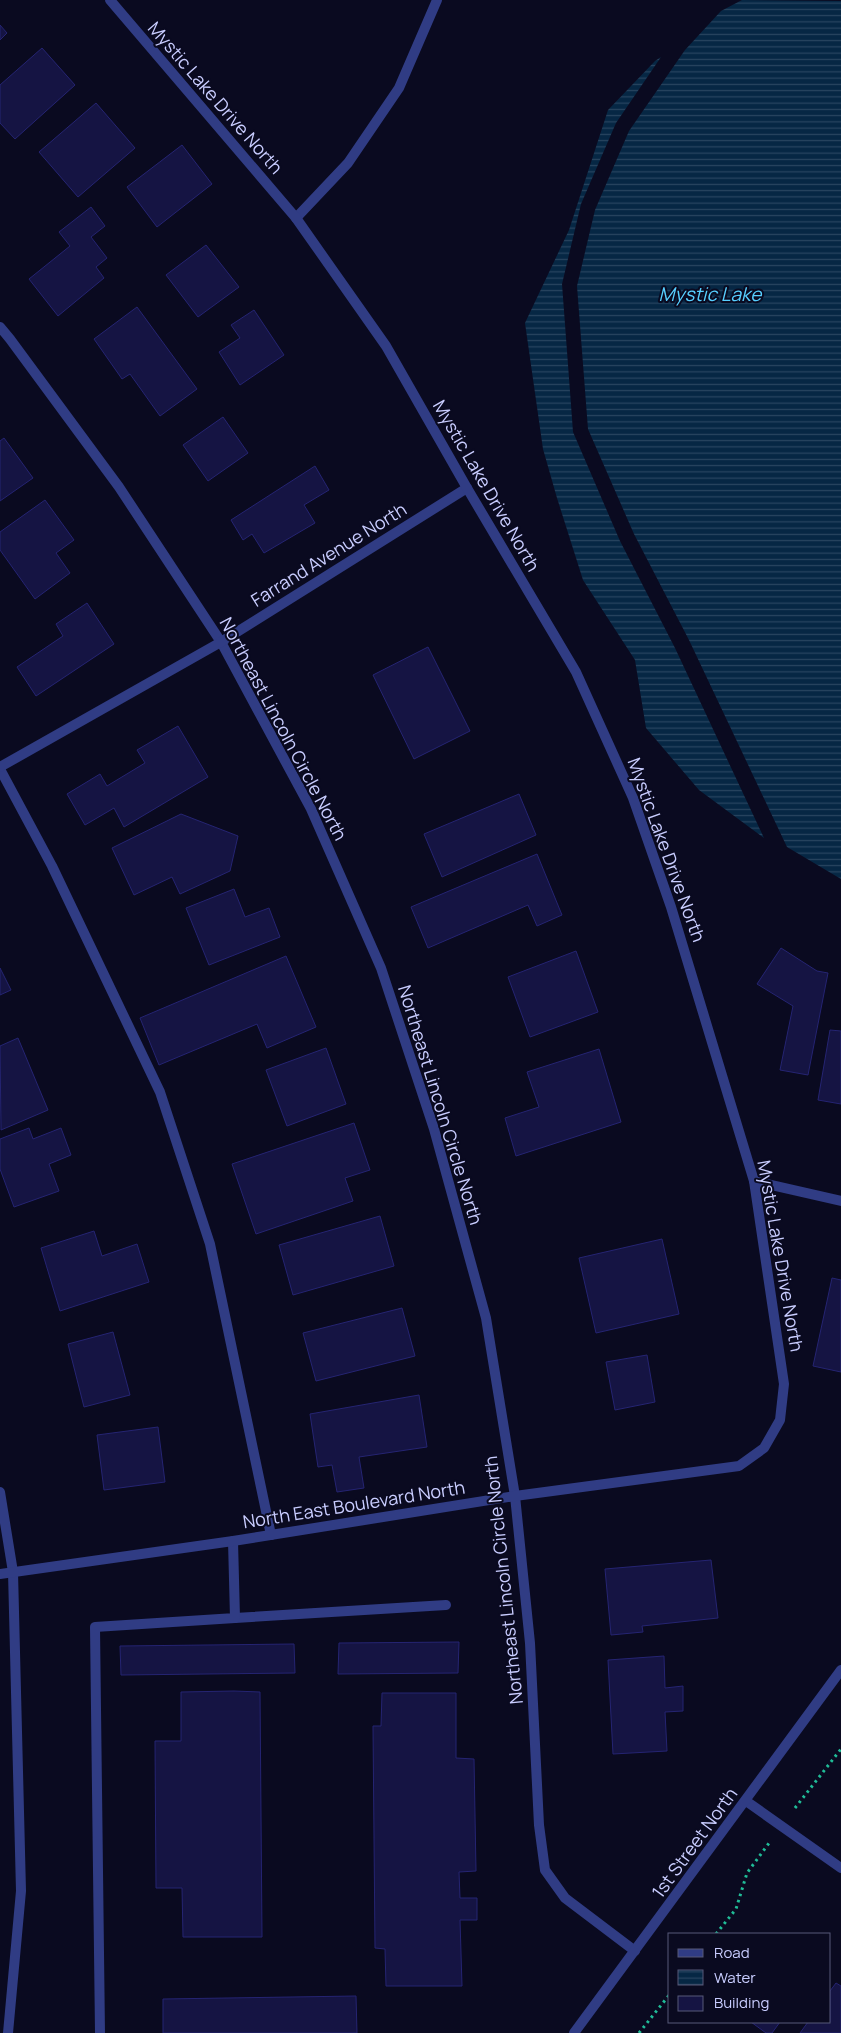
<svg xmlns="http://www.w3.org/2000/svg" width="841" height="2033" font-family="Manrope,sans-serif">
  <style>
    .water { fill: url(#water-rules) }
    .building { fill: #151443; stroke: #252472 }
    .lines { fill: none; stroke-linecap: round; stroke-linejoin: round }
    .path { stroke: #20bc97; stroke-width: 3; stroke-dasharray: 2.5 4; stroke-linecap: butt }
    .service { stroke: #303c84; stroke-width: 10 }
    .minor { stroke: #303c84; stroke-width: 10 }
    .tertiary { stroke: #303c84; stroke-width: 10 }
    .labels { text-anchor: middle; stroke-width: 4; stroke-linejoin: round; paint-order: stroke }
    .street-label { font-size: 18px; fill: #c9cdff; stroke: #0a0a20 }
    .water-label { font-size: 19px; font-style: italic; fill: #57cfff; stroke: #0a0a20 }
  </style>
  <defs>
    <pattern id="water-rules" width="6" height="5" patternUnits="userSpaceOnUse" patternTransform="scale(1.25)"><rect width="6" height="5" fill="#062744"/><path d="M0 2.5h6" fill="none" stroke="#294560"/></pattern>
  </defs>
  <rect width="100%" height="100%" fill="#0a0a20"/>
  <g class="water">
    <path d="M742 0 841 1V879L787 847 689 640 634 534 588 429 577 286 595 210 629 131 685 50 721 11Z"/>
    <path d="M661 57 616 123 581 204 562 284 573 432 620 541 675 648 764 838 699 790 646 728 635 660 583 580 557 498 543 449 525 323 569 230 608 110 655 61Z"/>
  </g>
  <g class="building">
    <path d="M0 25 7 33 0 40Z"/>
    <path d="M42 48 75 85 15 139 0 123V85Z"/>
    <path d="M96 103 135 148 78 197 39 152Z"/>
    <path d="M182 145 212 184 157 227 127 187Z"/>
    <path d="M91 207 105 226 91 237 107 258 96 267 104 278 58 316 29 279 70 246 59 232Z"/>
    <path d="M206 245 239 287 198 317 166 275Z"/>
    <path d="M137 307 197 389 160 416 130 374 122 379 94 339Z"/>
    <path d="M254 310 284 355 240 385 219 352 240 338 231 325Z"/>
    <path d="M223 417 248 453 208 481 183 445Z"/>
    <path d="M4 438 33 478 0 501V441Z"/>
    <path d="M315 466 329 490 304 505 315 523 264 553 252 534 243 540 231 520Z"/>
    <path d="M45 500 74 540 56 553 70 573 35 599 0 550V532Z"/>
    <path d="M87 603 114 644 36 696 17 667 63 636 56 624Z"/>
    <path d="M428 647 470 731 414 759 373 675Z"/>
    <path d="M178 726 208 777 124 827 114 808 85 825 67 794 100 774 107 786 145 763 137 750Z"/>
    <path d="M519 794 536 835 442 877 424 834Z"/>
    <path d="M181 814 238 836 230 871 180 894 172 877 134 895 112 848Z"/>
    <path d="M537 854 562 915 537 926 528 905 428 948 411 907Z"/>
    <path d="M234 889 245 917 269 908 280 937 209 965 186 908Z"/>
    <path d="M781 948 817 971 828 973 808 1075 780 1070 793 1006 757 984Z"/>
    <path d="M576 951 598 1012 530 1037 508 977Z"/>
    <path d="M286 956 316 1027 267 1048 257 1024 159 1065 140 1018Z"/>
    <path d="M0 968 11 990 0 995Z"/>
    <path d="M830 1030 841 1031V1104L818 1100Z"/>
    <path d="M18 1038 48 1110 1 1130 0 1046Z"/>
    <path d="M326 1048 346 1104 287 1126 266 1070Z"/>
    <path d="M599 1049 621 1122 516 1156 505 1118 539 1107 527 1072Z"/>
    <path d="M354 1123 370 1170 345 1178 353 1201 256 1234 232 1164Z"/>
    <path d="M29 1128 33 1139 61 1128 71 1155 49 1164 59 1191 14 1207 0 1169V1139Z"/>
    <path d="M380 1216 394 1266 293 1295 279 1245Z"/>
    <path d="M94 1231 102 1256 137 1244 149 1282 60 1311 41 1248Z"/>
    <path d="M662 1239 679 1314 596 1333 579 1258Z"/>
    <path d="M832 1278 841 1280V1372L813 1366Z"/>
    <path d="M402 1308 415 1356 316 1381 303 1333Z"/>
    <path d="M113 1332 130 1395 84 1407 68 1344Z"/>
    <path d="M647 1355 655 1402 615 1410 606 1362Z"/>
    <path d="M419 1395 427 1447 359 1457 364 1488 337 1492 332 1465 318 1467 310 1414Z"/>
    <path d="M158 1427 165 1482 104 1490 97 1435Z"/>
    <path d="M711 1560 718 1618 642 1626 643 1632 611 1635 605 1569Z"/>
    <path d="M459 1642 458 1673 338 1674 339 1643Z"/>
    <path d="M294 1644 295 1673 121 1675 120 1646Z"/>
    <path d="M664 1656 665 1688 683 1686V1711L665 1712 667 1751 613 1754 608 1660Z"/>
    <path d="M234 1691 260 1692 262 1937H183L182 1888H156L155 1741H181V1692Z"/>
    <path d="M382 1693H456V1758L474 1759 476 1871 459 1872 460 1898H477V1920H460L462 1986H386L385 1949 375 1948 373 1726H381Z"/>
    <path d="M836 1983 841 1986V2033H800L808 2022H830V1991Z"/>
    <path d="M356 1996 357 2033H163V1999Z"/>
    <path d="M751 2022H780L772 2033H766Z"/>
  </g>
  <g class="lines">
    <g class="path">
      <path d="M795 1808 841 1749"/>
      <path d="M716 1934 736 1909 747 1873 769 1843"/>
      <path d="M639 2033 670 1994"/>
    </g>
    <g class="service">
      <path d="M0 769 52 866 160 1092 210 1244 271 1535"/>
      <path d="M235 1618 446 1605"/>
      <path d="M100 2033 95 1627 235 1618 233 1541"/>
    </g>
    <g class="minor">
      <path d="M296 218 348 163 399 88 437 0"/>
      <path d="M0 327 10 339 119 487 221 642 311 809 381 968 434 1129 486 1318 515 1496 530 1643 539 1825 545 1870 565 1898 635 1951"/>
      <path d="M0 767 221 642 467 488"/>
      <path d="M754 1181 841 1201"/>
      <path d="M0 1492 13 1572 21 1891 8 2033"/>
      <path d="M0 1574 233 1541 515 1496 739 1466 764 1448 780 1420 784 1384 754 1181 671 907 633 798 576 672 467 488 386 346 296 218 110 0"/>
      <path d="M746 1801 841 1868"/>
    </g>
    <path class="tertiary" d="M574 2033 841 1670"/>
  </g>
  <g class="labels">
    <g class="street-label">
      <text transform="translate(215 98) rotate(49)" y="6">Mystic Lake Drive North</text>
      <text transform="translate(486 486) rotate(60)" y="6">Mystic Lake Drive North</text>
      <text transform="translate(329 555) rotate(-32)" y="6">Farrand Avenue North</text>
      <text transform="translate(283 729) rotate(62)" y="6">Northeast Lincoln Circle North</text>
      <text transform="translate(666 850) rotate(70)" y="6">Mystic Lake Drive North</text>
      <text transform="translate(440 1105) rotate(73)" y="6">Northeast Lincoln Circle North</text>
      <text transform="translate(780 1256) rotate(80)" y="6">Mystic Lake Drive North</text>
      <text transform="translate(354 1505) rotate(-9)" y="6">North East Boulevard North</text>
      <text transform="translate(504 1580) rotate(-96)" y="6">Northeast Lincoln Circle North</text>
      <text transform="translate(695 1843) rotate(-54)" y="6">1st Street North</text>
    </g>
    <g class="water-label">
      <text x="710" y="301">Mystic Lake</text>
    </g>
  </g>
  <rect x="668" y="1933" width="162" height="90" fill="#0a0a20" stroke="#565879"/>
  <rect x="678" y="1949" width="25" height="8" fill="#303c84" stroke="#565879"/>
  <text x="714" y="1958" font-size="15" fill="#c9cdff">Road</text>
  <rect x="678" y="1970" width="25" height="15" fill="url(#water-rules)" stroke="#565879"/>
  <text x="714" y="1983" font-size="15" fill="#c9cdff">Water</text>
  <rect x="678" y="1996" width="25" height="15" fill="#151443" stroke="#565879"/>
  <text x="714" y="2008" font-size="15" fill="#c9cdff">Building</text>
</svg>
